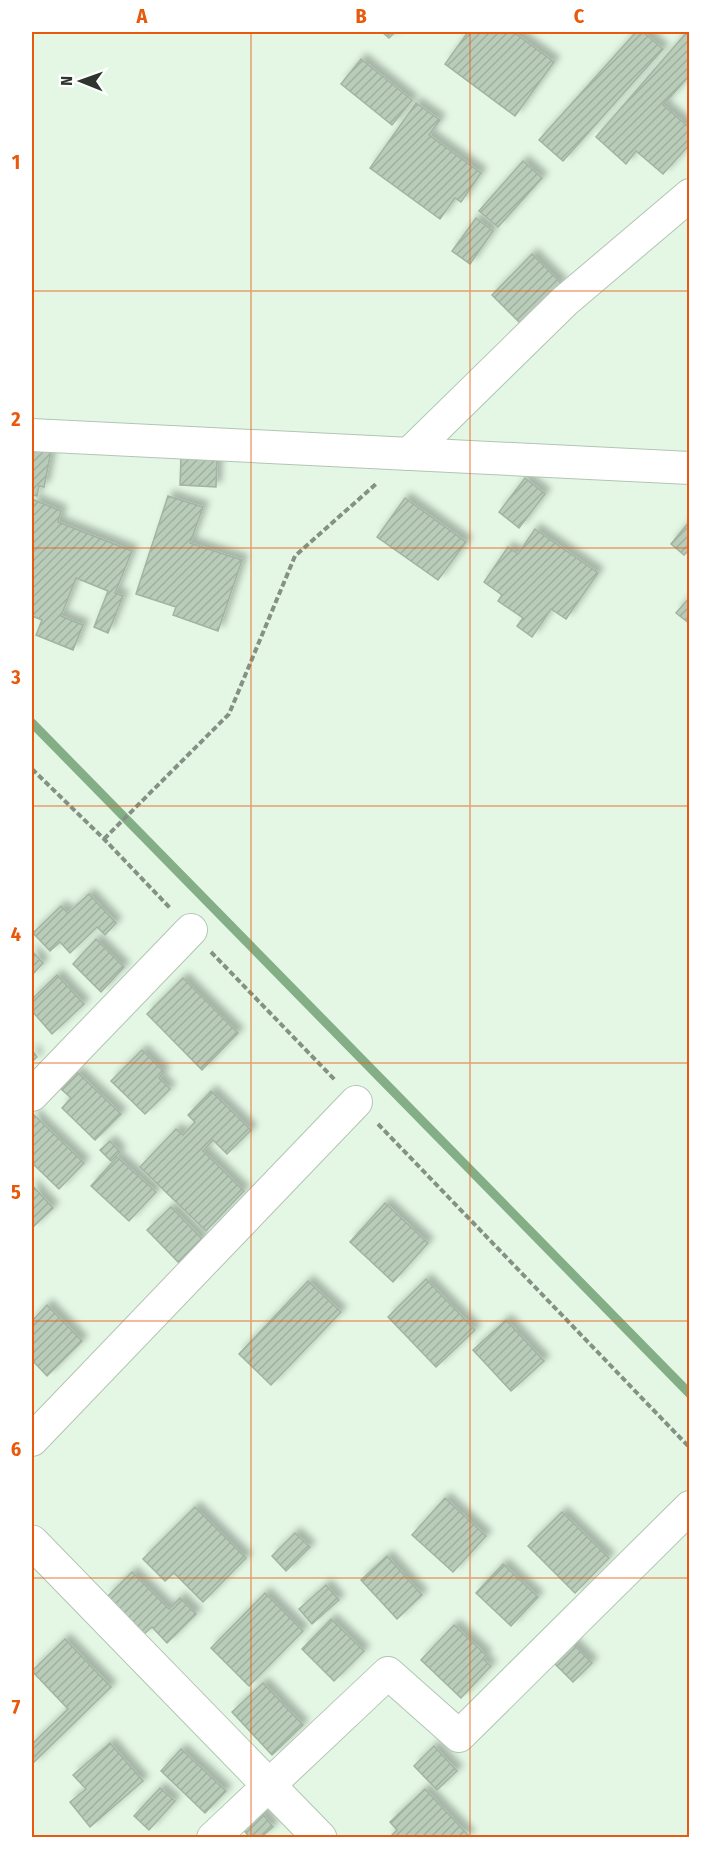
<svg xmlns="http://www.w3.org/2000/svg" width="721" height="1869" font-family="'Fira Sans Condensed',sans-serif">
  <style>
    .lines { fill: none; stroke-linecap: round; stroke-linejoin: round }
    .stream { stroke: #84ae86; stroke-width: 9 }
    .building { fill: url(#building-hatch); stroke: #a1b4a2; stroke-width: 1.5; filter: url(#shadow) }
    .street-casing { stroke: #b2c5b3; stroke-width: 34 }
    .secondary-casing { stroke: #b2c5b3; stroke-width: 35 }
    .path { stroke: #849184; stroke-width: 4; stroke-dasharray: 6 3; stroke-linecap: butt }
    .street { stroke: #fff; stroke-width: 32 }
    .secondary { stroke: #fff; stroke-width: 33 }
    .grid { fill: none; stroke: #e8590c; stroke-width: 1.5; stroke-opacity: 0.55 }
    .neatline { fill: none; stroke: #e8590c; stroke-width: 2 }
    .grid-label { font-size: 20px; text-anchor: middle; font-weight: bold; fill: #e8590c }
  </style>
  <defs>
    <pattern id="building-hatch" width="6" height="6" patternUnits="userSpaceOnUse" patternTransform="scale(1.5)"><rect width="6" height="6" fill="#b9ccb9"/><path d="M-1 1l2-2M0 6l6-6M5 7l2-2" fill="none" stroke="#9fb09f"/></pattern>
    <filter id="shadow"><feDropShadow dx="5.5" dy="-5.5" stdDeviation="3" flood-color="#0004"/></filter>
  </defs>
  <rect width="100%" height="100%" fill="#e3f7e4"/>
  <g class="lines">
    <path class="stream" d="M32 723 690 1394"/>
  </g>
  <g class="building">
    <path d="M382 32H395L389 38Z"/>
    <path d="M468 32H513L554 62 515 116 445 64Z"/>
    <path d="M636 32H643L663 49 563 161 539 140Z"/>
    <path d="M687 32H690V75L663 105 690 128V144L663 174 636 151 626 164 596 137Z"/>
    <path d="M361 59 412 100 392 125 341 84Z"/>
    <path d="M416 103 440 120 429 135 481 173 461 202 455 198 440 219 370 168Z"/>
    <path d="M523 161 542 178 498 227 479 211Z"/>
    <path d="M476 218 493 231 470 264 452 251Z"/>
    <path d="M532 254 562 284 522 325 492 295Z"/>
    <path d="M32 447 51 451 44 487 39 486 37 496 32 495Z"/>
    <path d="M181 457 217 459 216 487 180 485Z"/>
    <path d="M525 478 545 494 519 528 499 512Z"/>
    <path d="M168 496 203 507 190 543 242 560 218 631 173 615 176 607 136 594Z"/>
    <path d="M405 498 466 542 438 580 377 537Z"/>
    <path d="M32 499 61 511 58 522 132 551 115 593 123 596 108 633 94 627 108 591 76 578 61 616 83 625 73 650 36 635 42 620 32 616Z"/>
    <path d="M689 522 690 549 684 555 671 544Z"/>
    <path d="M535 529 598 573 566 619 551 609 532 637 517 626 523 618 498 601 502 595 484 582 508 547 518 554Z"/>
    <path d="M690 597V624L676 613Z"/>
    <path d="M89 894 116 923 105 935 97 927 70 953 60 942 50 951 33 933 61 906 68 913Z"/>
    <path d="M96 939 124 967 101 992 73 964Z"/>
    <path d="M32 951 43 963 32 975Z"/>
    <path d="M57 975 84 1004 52 1034 32 1011V999Z"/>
    <path d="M183 978 238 1033 202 1070 147 1014Z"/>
    <path d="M32 1050 37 1057 32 1062Z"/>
    <path d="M142 1050 164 1072 159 1078 170 1089 145 1114 111 1081Z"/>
    <path d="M77 1072 121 1114 95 1140 62 1108 71 1098 61 1089Z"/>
    <path d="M211 1091 251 1130 227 1154 213 1140 203 1151 244 1191 206 1231 140 1167 176 1129 183 1135 195 1122 188 1115Z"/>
    <path d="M33 1114 84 1163 59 1189 32 1163Z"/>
    <path d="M110 1141 120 1152 111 1161 100 1150Z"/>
    <path d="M117 1157 156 1192 129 1221 91 1186Z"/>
    <path d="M32 1185 53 1208 32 1228Z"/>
    <path d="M385 1203 428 1243 393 1282 350 1242Z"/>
    <path d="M171 1207 203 1240 179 1263 147 1230Z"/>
    <path d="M426 1279 475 1330 436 1367 388 1317Z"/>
    <path d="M308 1281 341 1312 271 1385 239 1354Z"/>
    <path d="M47 1305 82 1341 47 1376 32 1360V1321Z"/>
    <path d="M506 1320 544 1361 511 1391 473 1350Z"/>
    <path d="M445 1498 486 1536 453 1572 412 1535Z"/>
    <path d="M195 1507 246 1558 203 1602 174 1573 165 1581 143 1559Z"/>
    <path d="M562 1512 609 1558 575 1593 528 1546Z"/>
    <path d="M295 1533 310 1547 286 1571 272 1556Z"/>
    <path d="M387 1556 422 1595 397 1619 361 1580Z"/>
    <path d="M503 1564 538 1597 511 1626 476 1593Z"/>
    <path d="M132 1572 169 1609 180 1598 196 1614 167 1643 152 1627 144 1634 107 1597Z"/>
    <path d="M326 1585 339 1600 312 1624 299 1609Z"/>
    <path d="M265 1593 303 1631 249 1686 211 1648Z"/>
    <path d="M331 1619 364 1651 334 1681 302 1649Z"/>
    <path d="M454 1625 486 1655 483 1659 491 1666 461 1698 421 1660Z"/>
    <path d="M65 1639 111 1687 32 1764V1744L68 1709 32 1671Z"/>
    <path d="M568 1639 592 1663 573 1682 549 1658Z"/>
    <path d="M263 1683 303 1725 272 1755 232 1712Z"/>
    <path d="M110 1743 143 1781 90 1827 70 1802 86 1789 73 1775Z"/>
    <path d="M434 1746 457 1771 437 1790 414 1766Z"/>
    <path d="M181 1749 226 1791 205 1813 161 1771Z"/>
    <path d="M160 1788 175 1801 149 1830 134 1816Z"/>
    <path d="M425 1789 469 1836 468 1838H389L397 1830 390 1822Z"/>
    <path d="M259 1809 273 1827 260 1838H250L240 1825Z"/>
  </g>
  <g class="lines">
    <g class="street-casing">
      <g id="street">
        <path d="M32 435 690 468"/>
        <path d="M409 454 565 301 690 195"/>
        <path d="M32 1095 191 930"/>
        <path d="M32 1440 356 1102"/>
        <path d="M213 1838 388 1673 459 1736 690 1507"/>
      </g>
    </g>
    <g class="secondary-casing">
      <path id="secondary" d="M32 1542 320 1838"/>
    </g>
    <g class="path">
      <path d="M32 769 104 839 171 909"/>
      <path d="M104 839 229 714 295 556 377 483"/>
      <path d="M211 952 335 1080"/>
      <path d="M378 1124 690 1448"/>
    </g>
    <use href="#street" class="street"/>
    <use href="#secondary" class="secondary"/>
  </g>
  <path class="grid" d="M251 32V1838M470 32V1838M32 291H690M32 548H690M32 806H690M32 1063H690M32 1321H690M32 1578H690"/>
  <rect width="721" height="1869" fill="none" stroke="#ffffff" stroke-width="66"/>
  <g transform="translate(81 81) rotate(271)" stroke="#ffffff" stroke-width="4.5" paint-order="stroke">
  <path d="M0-4.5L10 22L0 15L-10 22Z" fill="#2e352e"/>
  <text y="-9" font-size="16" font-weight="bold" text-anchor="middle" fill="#2e352e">N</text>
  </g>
  <rect x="33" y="33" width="655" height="1803" class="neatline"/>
  <g class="grid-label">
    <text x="142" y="23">A</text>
    <text x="361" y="23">B</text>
    <text x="579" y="23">C</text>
    <text x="16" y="169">1</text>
    <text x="16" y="426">2</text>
    <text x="16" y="684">3</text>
    <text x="16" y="941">4</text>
    <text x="16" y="1199">5</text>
    <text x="16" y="1456">6</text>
    <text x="16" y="1714">7</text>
  </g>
</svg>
